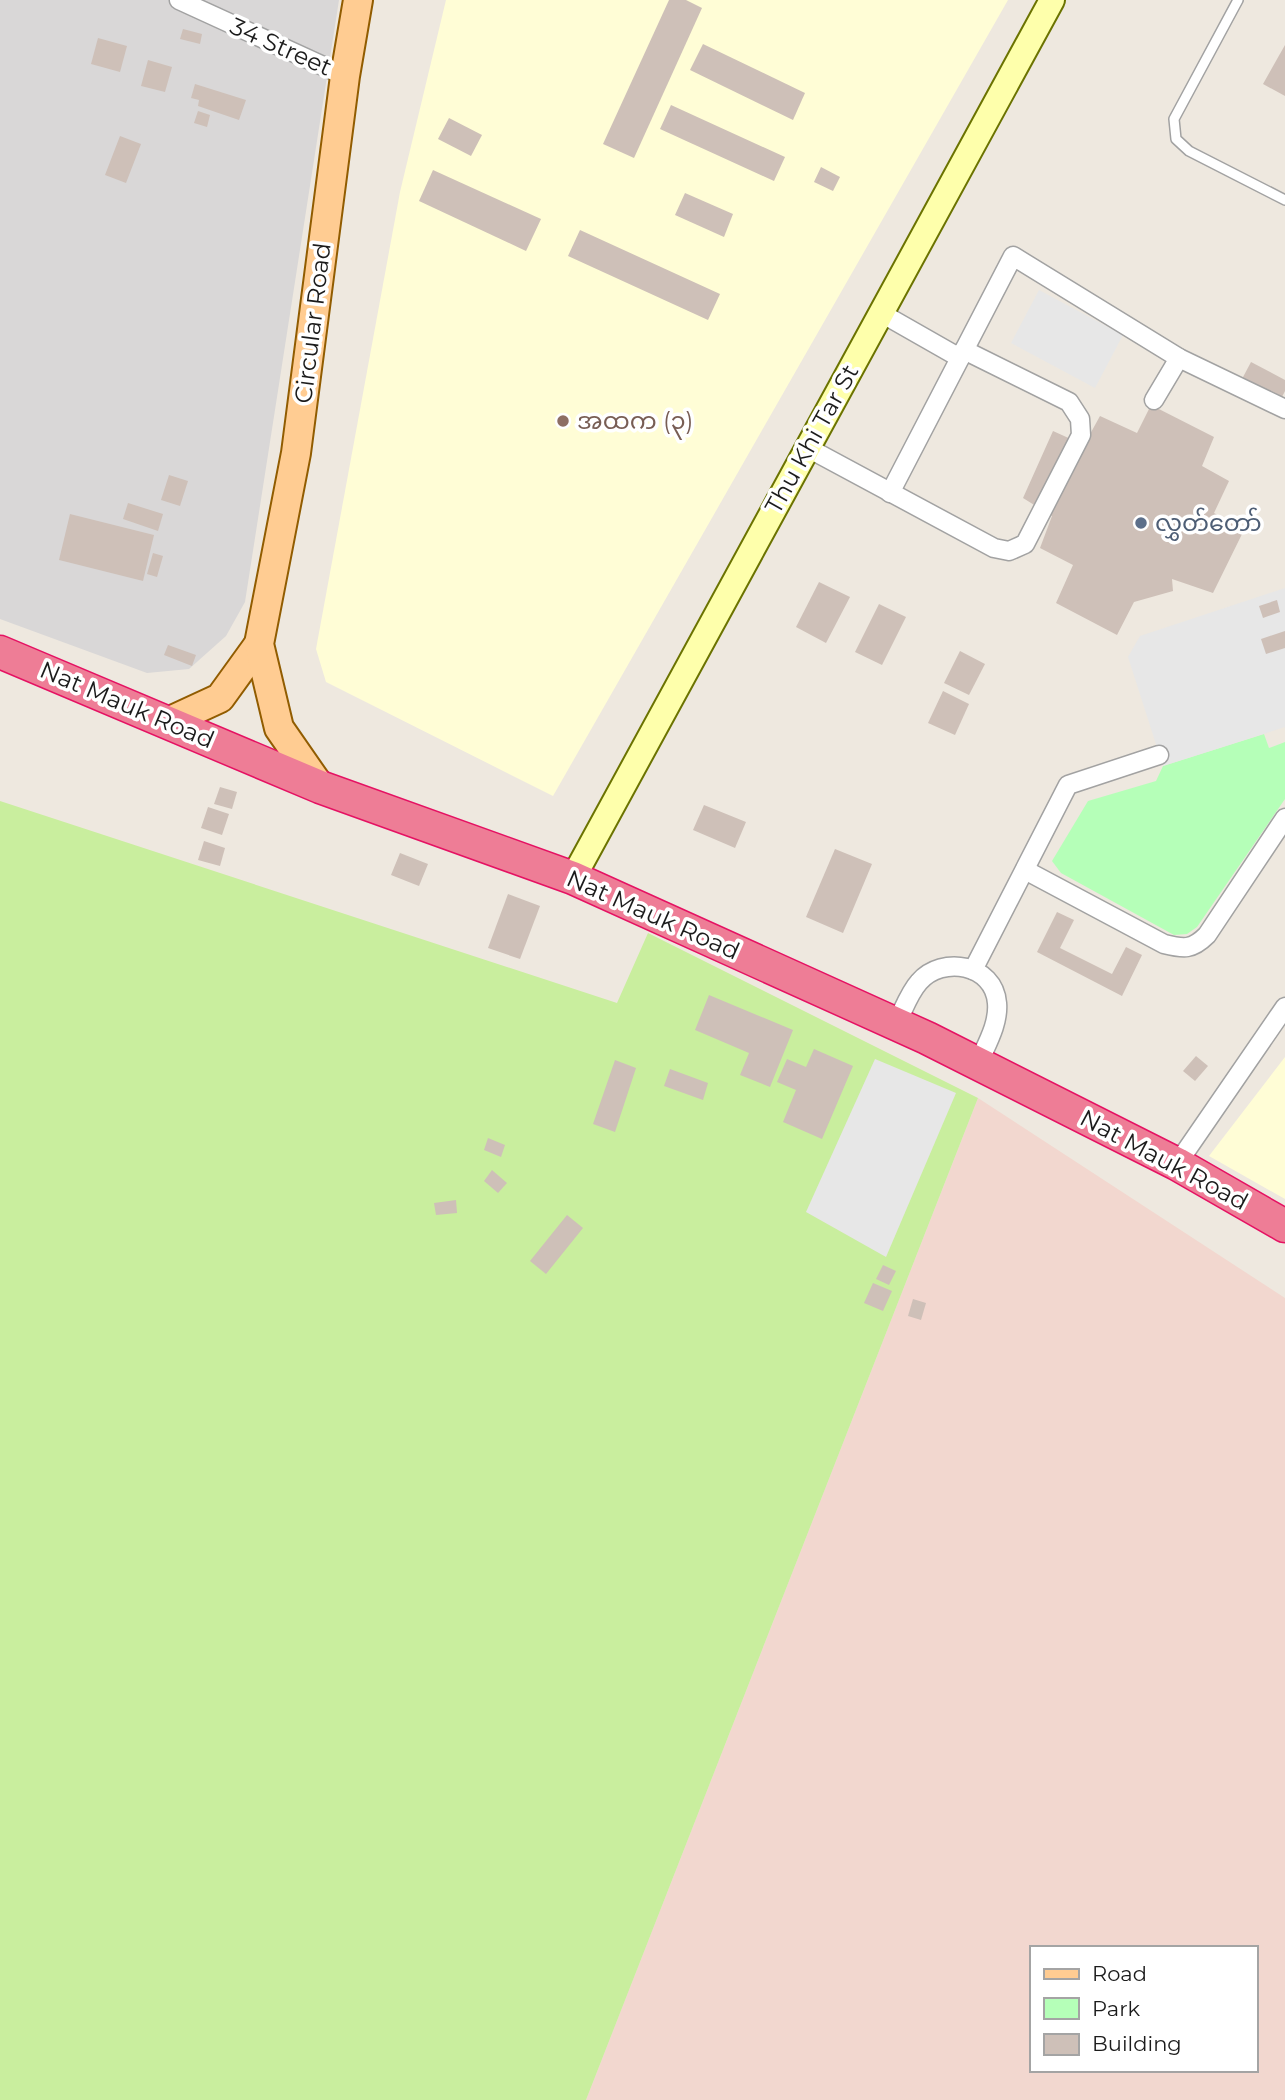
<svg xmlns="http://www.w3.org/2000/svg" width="1285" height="2100" font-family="Montserrat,'Noto Sans Myanmar',sans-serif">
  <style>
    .residential { fill: #d9d7d7 }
    .education { fill: #fffdd6 }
    .military { fill: #f2d7cf; fill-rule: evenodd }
    .grass { fill: #c9ee9e }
    .park { fill: #b5ffb8 }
    .parking { fill: #e7e7e7 }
    .building { fill: #cec0b8 }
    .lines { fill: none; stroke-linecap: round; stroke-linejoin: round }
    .lane-casing { stroke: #a2a2a2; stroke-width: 12 }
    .street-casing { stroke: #a2a2a2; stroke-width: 21 }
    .secondary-casing { stroke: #6b7300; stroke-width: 28 }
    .primary-casing { stroke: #915c00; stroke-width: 32 }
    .highway-casing { stroke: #e51263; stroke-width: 35 }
    .lane { stroke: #fff; stroke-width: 9 }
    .street { stroke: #fff; stroke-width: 18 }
    .secondary { stroke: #feffab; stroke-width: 24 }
    .primary { stroke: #ffcc92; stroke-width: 28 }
    .highway { stroke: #ee7d96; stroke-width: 32 }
    .education-dot { fill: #8d6e63; stroke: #fff; stroke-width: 2.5 }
    .service-dot { fill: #5c6f8a; stroke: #fff; stroke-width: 2.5 }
    .labels { text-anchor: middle; stroke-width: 7; stroke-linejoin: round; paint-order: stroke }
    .street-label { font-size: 24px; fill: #1b1b1b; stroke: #fff }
    .education-label { font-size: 24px; fill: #785e54; stroke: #fff; text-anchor: start }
    .service-label { font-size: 24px; fill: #4e5e75; stroke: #fff; text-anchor: start }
  </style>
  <rect width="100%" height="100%" fill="#eee8df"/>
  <path class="residential" d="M0 0H339L245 602 226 636 189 669 147 673 0 619Z"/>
  <g class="education">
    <path d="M446 0H1008L553 796 326 682 316 649 400 192Z"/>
    <path d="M1285 1057V1199L1209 1156Z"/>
  </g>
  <path class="military" d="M978 1098 1285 1298V2100H586ZM1031 1948H1255V2070H1031Z"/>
  <path class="grass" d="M0 801 617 1003 648 933 978 1098 586 2100H0Z"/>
  <path class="park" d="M1264 734 1269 748 1285 742V799L1197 927 1187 934 1174 935 1061 873 1052 861 1088 801 1156 781 1163 766Z"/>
  <g class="parking">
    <path d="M1039 290 1123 335 1095 388 1011 343Z"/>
    <path d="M1285 588V727L1163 766 1128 657 1140 636Z"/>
    <path d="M875 1059 956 1093 886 1257 806 1212Z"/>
  </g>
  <g class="building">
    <path d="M669 0H686L702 8 634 158 603 144Z"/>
    <path d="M183 29 202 34 200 44 180 39Z"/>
    <path d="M98 38 127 46 120 72 91 64Z"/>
    <path d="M703 44 805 93 793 120 690 70Z"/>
    <path d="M1285 45V96L1263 84Z"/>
    <path d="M148 60 172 67 165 92 141 86Z"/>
    <path d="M195 84 246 100 239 120 198 106 199 100 191 98Z"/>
    <path d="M671 105 785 157 774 181 660 129Z"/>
    <path d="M198 111 210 115 207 127 194 123Z"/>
    <path d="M449 118 482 135 471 156 438 139Z"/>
    <path d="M120 136 141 144 126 183 105 175Z"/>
    <path d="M821 167 840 177 833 191 814 182Z"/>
    <path d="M433 170 541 219 526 251 419 201Z"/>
    <path d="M685 193 733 214 724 237 675 215Z"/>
    <path d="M580 230 720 294 708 320 568 256Z"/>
    <path d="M1251 362 1285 380V391L1281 399 1242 379Z"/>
    <path d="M1151 405 1214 437 1202 466 1229 481 1214 513 1244 530 1213 593 1172 579 1173 591 1134 602 1117 635 1056 603 1073 565 1040 548 1052 516 1023 498 1053 431 1084 445 1100 416 1137 433Z"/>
    <path d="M169 475 188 481 180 506 161 500Z"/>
    <path d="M128 503 163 514 158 531 123 519Z"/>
    <path d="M70 514 154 535 143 581 59 560Z"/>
    <path d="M153 553 163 556 157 577 147 574Z"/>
    <path d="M819 582 850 597 826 643 796 627Z"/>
    <path d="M1277 600 1280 612 1263 618 1259 606Z"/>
    <path d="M879 604 906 617 882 665 855 652Z"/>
    <path d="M1285 631V648L1266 654 1261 639Z"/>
    <path d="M168 645 196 655 192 666 164 655Z"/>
    <path d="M960 651 985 664 969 695 944 683Z"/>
    <path d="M943 691 969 704 955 735 928 723Z"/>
    <path d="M220 787 237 792 232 809 214 804Z"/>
    <path d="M704 805 746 822 735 848 693 830Z"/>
    <path d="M208 807 229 814 222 835 201 828Z"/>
    <path d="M204 841 225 848 220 866 198 860Z"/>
    <path d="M835 849 872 864 843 933 806 917Z"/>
    <path d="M400 853 428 864 419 886 391 875Z"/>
    <path d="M508 894 540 906 520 959 488 948Z"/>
    <path d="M1057 912 1074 920 1060 948 1112 974 1126 947 1142 955 1122 996 1037 952Z"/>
    <path d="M709 995 793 1030 770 1087 740 1075 749 1053 695 1030Z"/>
    <path d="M814 1049 853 1066 822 1139 783 1122 796 1090 777 1082 787 1059 806 1067Z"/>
    <path d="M1196 1056 1208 1066 1195 1081 1183 1071Z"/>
    <path d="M615 1060 636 1068 615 1132 593 1124Z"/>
    <path d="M670 1069 708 1083 703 1100 664 1086Z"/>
    <path d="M488 1138 505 1145 501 1157 484 1150Z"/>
    <path d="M492 1170 507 1183 498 1193 484 1181Z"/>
    <path d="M456 1200 457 1213 436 1215 434 1203Z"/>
    <path d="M567 1215 583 1228 546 1274 530 1261Z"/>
    <path d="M883 1265 896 1271 889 1285 876 1279Z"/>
    <path d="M873 1283 892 1291 883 1311 864 1303Z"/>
    <path d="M913 1299 926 1303 921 1320 908 1316Z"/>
  </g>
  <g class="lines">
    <g class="lane-casing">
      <path id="lane" d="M1238 0 1174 119 1176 139 1189 151 1285 200"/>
    </g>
    <g class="street-casing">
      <g id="street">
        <path d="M179 0 345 76"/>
        <path d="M881 313 960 358"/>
        <path d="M1154 400 1179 358"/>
        <path d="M808 448 994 548 1009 551 1025 544 1081 435 1080 419 1069 402 964 350"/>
        <path d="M890 493 1013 256 1179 358 1285 409"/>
        <path d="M1025 870 1164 944C1184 949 1192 950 1207 935L1285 818"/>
        <path d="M973 970 1068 785 1159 755"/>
        <path d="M896 1024C903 1011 909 993 919 982 942 955 994 964 997 1003 999 1024 986 1045 978 1064"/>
        <path d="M1177 1164 1285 1007"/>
      </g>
    </g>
    <g class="secondary-casing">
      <path id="secondary" d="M573 878 1052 0"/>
    </g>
    <g class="primary-casing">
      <g id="primary">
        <path d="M168 722 220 698 259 644"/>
        <path d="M320 787 279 728 259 644 296 453 345 76 358 0"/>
      </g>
    </g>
    <g class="highway-casing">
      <path id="highway" d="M0 652 320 787 573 878 927 1038 1177 1164 1285 1226"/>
    </g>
    <use href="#lane" class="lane"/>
    <use href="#street" class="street"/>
    <use href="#secondary" class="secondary"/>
    <use href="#primary" class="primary"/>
    <use href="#highway" class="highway"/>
  </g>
  <circle class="education-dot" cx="563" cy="421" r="7"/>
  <circle class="service-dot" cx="1141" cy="523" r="7"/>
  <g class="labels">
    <g class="street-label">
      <text transform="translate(281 47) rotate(24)" y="8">34 Street</text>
      <text transform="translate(313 323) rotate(-83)" y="8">Circular Road</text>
      <text transform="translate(812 439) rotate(-61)" y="8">Thu Khi Tar St</text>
      <text transform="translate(127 705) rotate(23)" y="8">Nat Mauk Road</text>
      <text transform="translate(653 915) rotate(24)" y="8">Nat Mauk Road</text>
      <text transform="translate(1164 1160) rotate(28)" y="8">Nat Mauk Road</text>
    </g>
    <g class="education-label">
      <text x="577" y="429">အထက (၃)</text>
    </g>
    <g class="service-label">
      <text x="1155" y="531">လွှတ်တော်</text>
    </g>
  </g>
  <rect x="1030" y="1946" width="228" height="126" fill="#ffffff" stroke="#a4a4a4" stroke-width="2"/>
  <rect x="1044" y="1969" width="35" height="10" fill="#ffcc92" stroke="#a4a4a4" stroke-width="2"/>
  <text x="1092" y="1981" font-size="21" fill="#1b1b1b">Road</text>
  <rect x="1044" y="1998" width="35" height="21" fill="#b5ffb8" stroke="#a4a4a4" stroke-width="2"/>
  <text x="1092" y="2016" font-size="21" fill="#1b1b1b">Park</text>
  <rect x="1044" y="2034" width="35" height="21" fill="#cec0b8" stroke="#a4a4a4" stroke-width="2"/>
  <text x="1092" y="2051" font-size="21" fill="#1b1b1b">Building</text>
</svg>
